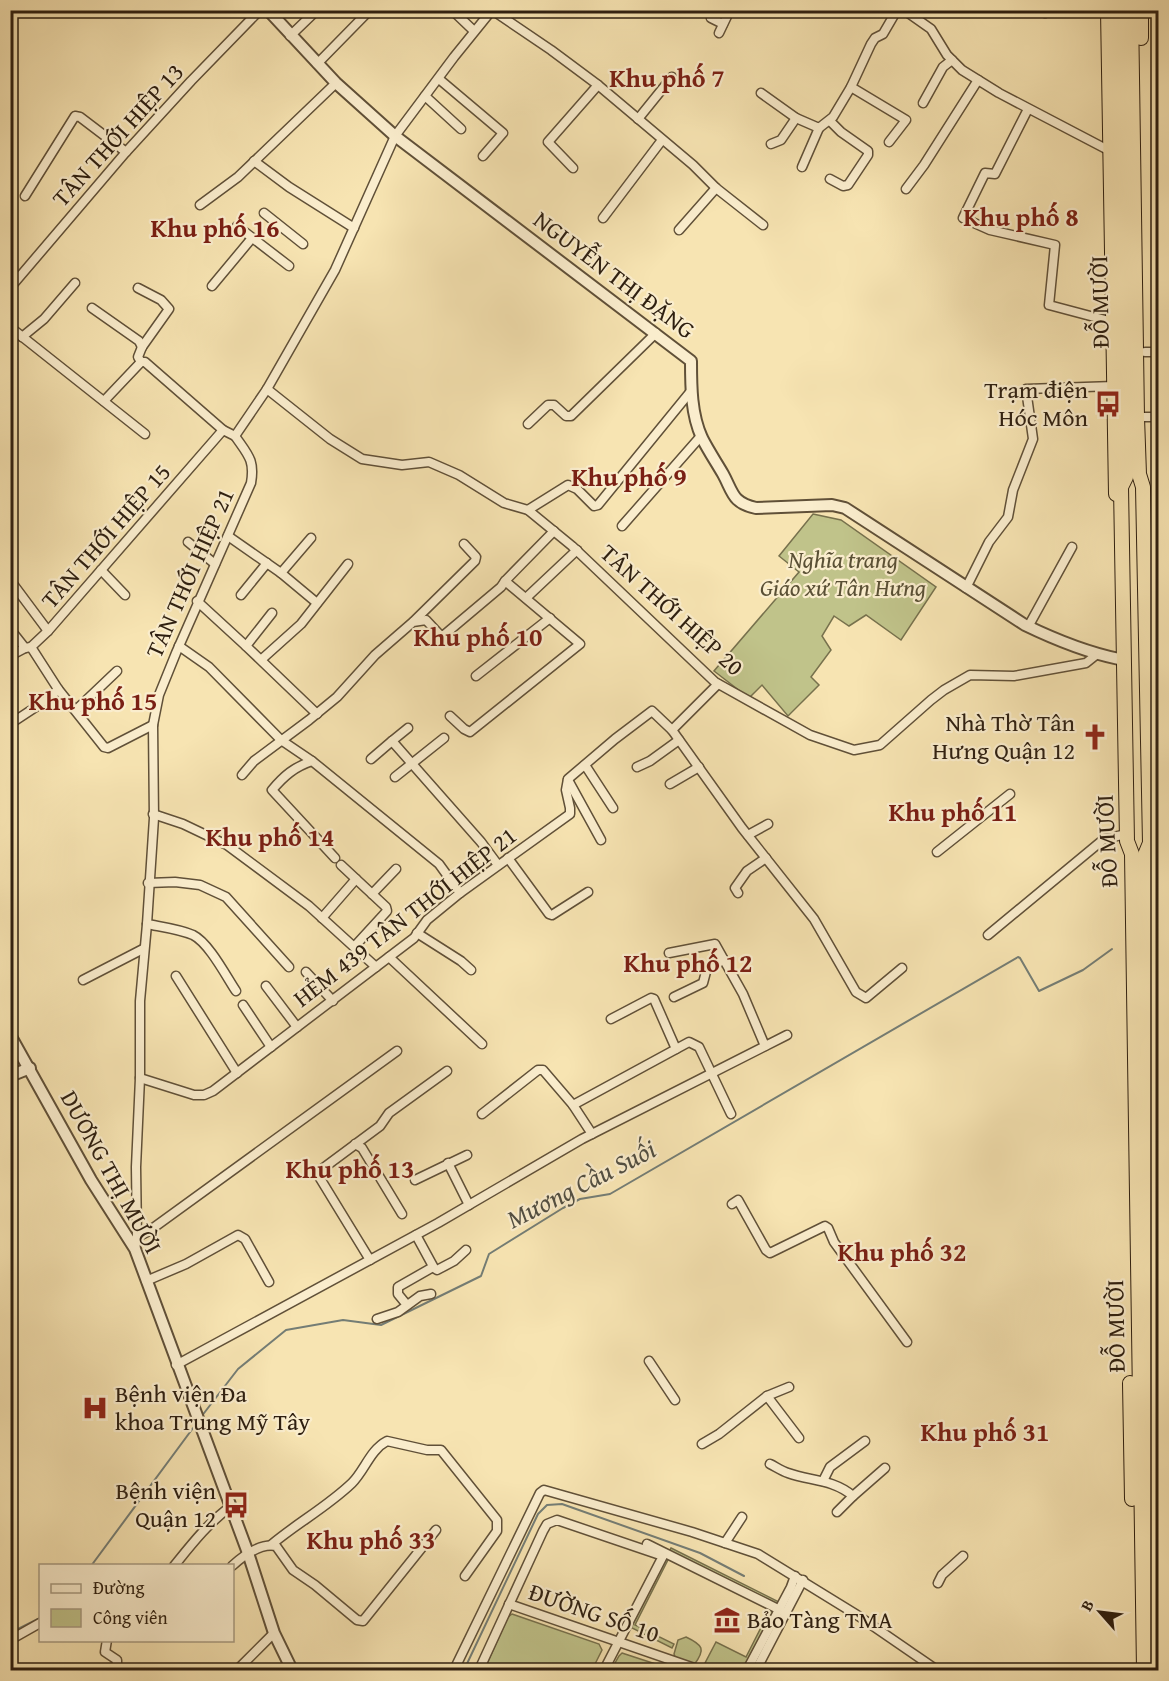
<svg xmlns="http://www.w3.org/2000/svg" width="1169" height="1681" font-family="'Gentium Book Plus',serif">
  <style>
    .green { fill: #c0c38a; stroke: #77714d; stroke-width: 1.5 }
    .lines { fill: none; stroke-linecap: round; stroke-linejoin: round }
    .stream { stroke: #747d75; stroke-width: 2 }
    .minor-casing { stroke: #605038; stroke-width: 11 }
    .tertiary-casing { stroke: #605038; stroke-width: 14 }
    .trunk-casing { stroke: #2e1f10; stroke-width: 16 }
    .minor { stroke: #faedcd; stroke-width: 8 }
    .tertiary { stroke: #faedcd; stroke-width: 10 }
    .trunk { stroke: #f7e4b2; stroke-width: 14 }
    .labels { text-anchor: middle; stroke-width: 4.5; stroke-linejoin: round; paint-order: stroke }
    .street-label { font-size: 24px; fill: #2e1f10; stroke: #faedcd }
    .poi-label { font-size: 24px; fill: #2e1f10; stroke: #faedcd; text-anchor: end }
    .park-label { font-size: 24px; font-style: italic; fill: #5a5035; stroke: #faedcd }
    .neighbourhood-label { font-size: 26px; font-weight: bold; fill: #7a1f14; stroke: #faedcd }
    .water-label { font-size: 26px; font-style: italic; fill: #514e42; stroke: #faedcd }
  </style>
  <rect width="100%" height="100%" fill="#f7e4b2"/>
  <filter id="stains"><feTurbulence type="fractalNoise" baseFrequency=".00333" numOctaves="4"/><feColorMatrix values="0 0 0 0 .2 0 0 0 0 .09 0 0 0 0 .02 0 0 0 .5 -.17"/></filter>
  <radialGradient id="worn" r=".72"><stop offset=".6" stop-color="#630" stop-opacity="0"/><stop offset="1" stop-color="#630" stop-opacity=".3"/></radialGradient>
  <g class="green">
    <path d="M813 514 841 520 936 587 901 640 866 615 849 626 834 616 822 636 831 650 811 677 819 685 788 716 762 685 749 698 714 671 799 572 779 556Z"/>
    <path d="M671 1548 779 1602 744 1670H714L704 1665 716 1642 746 1657 773 1604 672 1552 635 1625 674 1644 672 1648 630 1627Z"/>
    <path d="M512 1614 599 1644 602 1650 592 1670H491L485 1668 508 1617Z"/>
    <path d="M686 1637C703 1645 706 1649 694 1665L675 1657 674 1654 678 1640Z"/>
    <path d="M622 1653 625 1654 674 1670H611L619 1656Z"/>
  </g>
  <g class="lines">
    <g class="stream">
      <path d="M201 1417 238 1369 286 1330 343 1320 381 1325 481 1276 489 1254 563 1208 580 1199 610 1194 1018 957 1020 958 1039 991 1083 970 1112 949"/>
      <path d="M91 1566 196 1424"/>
      <path d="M10 1633 40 1618"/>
      <path d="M464 1670 538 1514 547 1505 562 1504 700 1553 744 1576"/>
    </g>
    <g class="minor-casing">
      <g id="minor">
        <path d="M452 10 474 31"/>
        <path d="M492 10 551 50 598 85 693 165 716 188 763 225"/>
        <path d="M697 10 698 11"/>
        <path d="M904 10 931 29 947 55 962 70 999 93 1110 151H1113"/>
        <path d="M1045 13 1046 10"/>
        <path d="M711 18 723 24"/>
        <path d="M719 33 730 10"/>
        <path d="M290 36 317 10"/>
        <path d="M10 48 12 50 10 58"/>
        <path d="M317 64 368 12"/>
        <path d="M439 79 503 133 483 156"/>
        <path d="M851 87 906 120 889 142"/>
        <path d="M761 93 796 118 819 128 833 117 851 87 871 44 875 38 883 34 897 10"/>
        <path d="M425 96 461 129"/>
        <path d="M923 103 943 67 952 60"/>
        <path d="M1028 109 995 174 985 173 963 218 990 230 1055 245 1049 305 1113 322"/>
        <path d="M638 119 672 77"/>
        <path d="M771 144 781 140 796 118"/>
        <path d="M254 161 289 187 354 228"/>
        <path d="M802 167 819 128"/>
        <path d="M573 168 548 142 598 85"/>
        <path d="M830 179 843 186 848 185 868 155V151L841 132 830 121"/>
        <path d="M906 189 924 165 978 80"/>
        <path d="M25 196 75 116 80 117 126 152"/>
        <path d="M200 205 238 177 336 83"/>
        <path d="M264 213 303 244"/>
        <path d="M603 218 662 140"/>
        <path d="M237 226 289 266"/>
        <path d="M679 230 716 188"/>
        <path d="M212 286 252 238"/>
        <path d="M10 288 126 152 191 81 260 10"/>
        <path d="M138 288 161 300 169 309 142 347 138 357 141 362"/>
        <path d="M92 308 139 341 142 347"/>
        <path d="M10 327 145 434"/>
        <path d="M22 337 44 319 75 283"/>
        <path d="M1145 352H1158"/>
        <path d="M267 389 330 439 362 459 402 465 429 462 459 475 504 503 528 510 572 546 715 682 810 735 854 750 880 745 931 700 944 690 970 675 1014 676 1086 663 1096 655"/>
        <path d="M10 400 12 398"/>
        <path d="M104 401 141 362H145L223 430"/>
        <path d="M1137 417H1158"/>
        <path d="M528 424 548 405H554L566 416H571L656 333"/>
        <path d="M528 510 568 485 577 489 594 506 598 505 691 391"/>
        <path d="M622 526 701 436"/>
        <path d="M228 536 281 573 317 603"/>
        <path d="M188 542 215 564"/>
        <path d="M101 570 125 595"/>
        <path d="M281 573 311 538"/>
        <path d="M10 580 48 631"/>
        <path d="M505 581 554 531"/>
        <path d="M966 588 989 542 1008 517 1013 490 1033 439 1026 389 1114 386"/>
        <path d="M241 595 267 563"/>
        <path d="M526 598 577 550"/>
        <path d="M197 601 246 646"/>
        <path d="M272 613 246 646 317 714"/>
        <path d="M414 621 475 561 476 557 464 544"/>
        <path d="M1028 627 1072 547"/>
        <path d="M10 629 25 648 31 647"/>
        <path d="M179 646 209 667 281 740 312 761"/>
        <path d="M10 656 25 648"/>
        <path d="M262 659 301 624 348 564"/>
        <path d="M476 676 550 618"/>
        <path d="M718 684 672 730 742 828 814 919 856 992 866 998 902 968"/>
        <path d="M58 689 104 747 108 748 153 725"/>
        <path d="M76 710 117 671"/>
        <path d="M10 724 51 697 58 689 31 647 48 631 223 430 235 436"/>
        <path d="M392 741 408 728"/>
        <path d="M371 759 392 741 481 842 498 865"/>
        <path d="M585 765 613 808"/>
        <path d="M637 767 650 761 679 740"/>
        <path d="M242 775 254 761 309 720 337 697 375 655 413 622 426 620 440 635H444L501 587 505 581 580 644 470 732 464 729 450 716"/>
        <path d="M395 777 444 738"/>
        <path d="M568 780 601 840"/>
        <path d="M670 784 699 767"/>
        <path d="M153 814 183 824 227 845 309 906 376 967"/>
        <path d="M748 835 768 824"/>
        <path d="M937 852 1010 794"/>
        <path d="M335 858 272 790C284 776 294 767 312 761L439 864 460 893"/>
        <path d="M508 858 549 914 552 915 588 892"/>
        <path d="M341 865 386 907 387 911 354 947"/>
        <path d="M148 883 175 882 200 885 226 897 289 967"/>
        <path d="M738 893 735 888 747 871 766 858"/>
        <path d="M372 894 396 869"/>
        <path d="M322 918 356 879"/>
        <path d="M147 924C162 927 179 929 193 935 209 943 226 976 236 991"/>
        <path d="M417 933 461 961 471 970"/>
        <path d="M988 935 1104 839 1122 835"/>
        <path d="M669 953 715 944 743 994 765 1046"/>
        <path d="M389 957 482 1044"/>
        <path d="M306 972 333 1001"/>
        <path d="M176 976 237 1073"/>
        <path d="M83 980 143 949"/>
        <path d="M266 986 297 1027"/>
        <path d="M674 997 703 983 707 968 724 960"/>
        <path d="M243 1005 271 1047"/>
        <path d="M611 1019 651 998 654 999 676 1049"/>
        <path d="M140 1078 194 1095H204L213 1091 414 938 427 920 460 893 570 814V808L566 790 568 779 615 739 652 711 672 730"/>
        <path d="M573 1105 592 1134"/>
        <path d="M482 1114 538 1070H543L573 1105 689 1042 699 1047 731 1114"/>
        <path d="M355 1144 362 1148 402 1214"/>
        <path d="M448 1163 469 1205"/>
        <path d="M415 1180 467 1155"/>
        <path d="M732 1204 738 1200 766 1250 770 1253 825 1226 828 1228 834 1242 907 1342"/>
        <path d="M416 1235 434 1268 437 1270 454 1261 466 1250"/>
        <path d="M137 1237 149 1231 397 1051"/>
        <path d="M135 1249 137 1237 136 1167 140 1078V1001L147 924 154 818 153 725 159 695 176 653 251 483C255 460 248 455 235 436L267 389 335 270 395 136 454 57 492 10"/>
        <path d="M370 1260 318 1175V1172L380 1126 389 1113 447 1071"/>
        <path d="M146 1281 186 1264 238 1235 245 1239 269 1282"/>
        <path d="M407 1305 398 1294V1287L433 1267"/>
        <path d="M377 1319 398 1312 420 1296 431 1294"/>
        <path d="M649 1361 675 1400"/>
        <path d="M176 1365 438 1223 582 1139 787 1035"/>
        <path d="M767 1396 799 1438"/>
        <path d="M702 1444 719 1434 767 1396 789 1387"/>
        <path d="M770 1464C776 1467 782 1471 788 1473 810 1481 833 1479 853 1496L885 1468"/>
        <path d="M823 1481 830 1467 865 1441"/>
        <path d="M837 1512 853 1496"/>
        <path d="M725 1543 742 1517"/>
        <path d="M647 1544 786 1613"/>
        <path d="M271 1545C297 1523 327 1507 352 1483 365 1470 370 1450 387 1441L427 1450H441L497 1520V1531L465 1576"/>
        <path d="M174 1566C191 1545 208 1523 230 1507"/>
        <path d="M232 1566C243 1556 261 1543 276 1546L293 1570 315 1585 357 1620 363 1621 436 1530"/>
        <path d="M938 1583 942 1575 963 1556"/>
        <path d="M509 1604 700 1670"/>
        <path d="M10 1640 40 1623"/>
        <path d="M107 1640 105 1652 117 1660V1664L111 1670"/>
        <path d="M237 1670 274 1633"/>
        <path d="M454 1670 540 1493 544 1490 692 1532 758 1554 857 1615 937 1670"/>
        <path d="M479 1670 543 1531 547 1524 557 1520 663 1556 604 1670"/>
        <path d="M747 1670 791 1587 795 1576"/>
        <path d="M756 1670 803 1580"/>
      </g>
    </g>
    <g class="tertiary-casing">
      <g id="tertiary">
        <path d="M268 10 336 83 395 136 691 361C691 386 691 414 702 438 708 450 716 462 723 474 733 492 732 503 756 508L832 505 845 508 1025 625C1056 640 1085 652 1119 659"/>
        <path d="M10 1035 91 1180 135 1249 248 1553 274 1633 292 1670"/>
        <path d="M10 1076 30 1068"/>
      </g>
    </g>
    <g class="trunk-casing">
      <g id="trunk">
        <path d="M1108 10 1116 494"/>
        <path d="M1118 10 1126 477 1121 487 1127 841 1132 854 1144 1670"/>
        <path d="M1131 10 1137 417 1139 474 1143 487 1150 843 1145 855 1156 1670"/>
        <path d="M1141 38V10"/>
        <path d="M1130 1383 1132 1499"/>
      </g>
    </g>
    <use href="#minor" class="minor"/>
    <use href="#tertiary" class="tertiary"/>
    <use href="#trunk" class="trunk"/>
  </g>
  <defs>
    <g id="bus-bare" transform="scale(2.07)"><path d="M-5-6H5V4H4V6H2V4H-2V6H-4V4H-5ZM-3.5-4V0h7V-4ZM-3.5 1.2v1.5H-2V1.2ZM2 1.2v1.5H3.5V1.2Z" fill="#8f2418" stroke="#faedcd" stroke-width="2.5" paint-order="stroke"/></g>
    <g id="church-bare" transform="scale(2.07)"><path d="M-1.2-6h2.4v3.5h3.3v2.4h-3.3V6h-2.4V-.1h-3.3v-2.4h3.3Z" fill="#8f2418" stroke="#faedcd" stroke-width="2.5" paint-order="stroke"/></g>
    <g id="hospital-bare" transform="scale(2.07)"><path d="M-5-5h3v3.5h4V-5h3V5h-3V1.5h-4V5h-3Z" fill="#8f2418" stroke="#faedcd" stroke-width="2.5" paint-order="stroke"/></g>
    <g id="museum-bare" transform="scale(2.07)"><path d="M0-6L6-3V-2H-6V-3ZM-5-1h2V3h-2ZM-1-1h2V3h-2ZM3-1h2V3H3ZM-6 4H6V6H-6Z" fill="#8f2418" stroke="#faedcd" stroke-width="2.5" paint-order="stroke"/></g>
  </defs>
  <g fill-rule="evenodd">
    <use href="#bus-bare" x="1108" y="404"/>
    <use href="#church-bare" x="1095" y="737"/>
    <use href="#hospital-bare" x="95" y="1408"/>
    <use href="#bus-bare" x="236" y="1505"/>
    <use href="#museum-bare" x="727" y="1620"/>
  </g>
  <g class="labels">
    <g class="street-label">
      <text transform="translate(118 135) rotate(-48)" y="8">TÂN THỚI HIỆP 13</text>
      <text transform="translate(614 275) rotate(37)" y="8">NGUYỄN THỊ ĐẶNG</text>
      <text transform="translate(1100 302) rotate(-91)" y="8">ĐỖ MƯỜI</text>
      <text transform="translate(106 536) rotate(-49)" y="8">TÂN THỚI HIỆP 15</text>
      <text transform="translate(190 573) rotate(-66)" y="8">TÂN THỚI HIỆP 21</text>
      <text transform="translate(672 610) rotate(42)" y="8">TÂN THỚI HIỆP 20</text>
      <text transform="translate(1107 841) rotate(-93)" y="8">ĐỖ MƯỜI</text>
      <text transform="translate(405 917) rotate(-38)" y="8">HẺM 439 TÂN THỚI HIỆP 21</text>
      <text transform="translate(111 1172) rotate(61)" y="8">DƯƠNG THỊ MƯỜI</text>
      <text transform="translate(1116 1326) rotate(-91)" y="8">ĐỖ MƯỜI</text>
      <text transform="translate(594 1613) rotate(19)" y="8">ĐƯỜNG SỐ 10</text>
    </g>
    <g class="poi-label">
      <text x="1088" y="398">Trạm điện<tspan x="1088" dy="28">Hóc Môn</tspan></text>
      <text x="1075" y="731">Nhà Thờ Tân<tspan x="1075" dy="28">Hưng Quận 12</tspan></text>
      <text x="115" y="1402" text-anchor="start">Bệnh viện Đa<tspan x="115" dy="28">khoa Trung Mỹ Tây</tspan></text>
      <text x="216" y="1499">Bệnh viện<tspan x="216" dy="28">Quận 12</tspan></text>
      <text x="747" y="1628" text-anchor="start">Bảo Tàng TMA</text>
    </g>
    <g class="park-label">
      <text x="843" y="568">Nghĩa trang<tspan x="843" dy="28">Giáo xứ Tân Hưng</tspan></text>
    </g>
    <g class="neighbourhood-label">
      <text x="667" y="87">Khu phố 7</text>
      <text x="1021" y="226">Khu phố 8</text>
      <text x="215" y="237">Khu phố 16</text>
      <text x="629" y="486">Khu phố 9</text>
      <text x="478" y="646">Khu phố 10</text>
      <text x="93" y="710">Khu phố 15</text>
      <text x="953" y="821">Khu phố 11</text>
      <text x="270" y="846">Khu phố 14</text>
      <text x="688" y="972">Khu phố 12</text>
      <text x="350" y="1178">Khu phố 13</text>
      <text x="902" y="1261">Khu phố 32</text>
      <text x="985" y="1441">Khu phố 31</text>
      <text x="371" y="1549">Khu phố 33</text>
    </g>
    <g class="water-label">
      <text transform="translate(581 1184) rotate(-27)" y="9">Mương Cầu Suối</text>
    </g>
  </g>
  <rect width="1169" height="1681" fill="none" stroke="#f7e4b2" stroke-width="36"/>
  <rect x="12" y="12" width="1145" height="1657" fill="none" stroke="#2e1f10" stroke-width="3"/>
  <rect x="18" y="18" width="1133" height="1645" fill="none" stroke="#2e1f10" stroke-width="1.5"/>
  <rect x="39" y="1564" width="195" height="78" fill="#faedcd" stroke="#a89b81" stroke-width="1.5"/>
  <rect x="51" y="1584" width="30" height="9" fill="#faedcd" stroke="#a89b81" stroke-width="1.5"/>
  <text x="93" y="1594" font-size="18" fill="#2e1f10">Đường</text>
  <rect x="51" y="1609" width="30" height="18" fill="#c0c38a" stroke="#a89b81" stroke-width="1.5"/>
  <text x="93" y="1624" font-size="18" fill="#2e1f10">Công viên</text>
  <g transform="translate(1100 1612) rotate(298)" stroke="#faedcd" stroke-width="4.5" paint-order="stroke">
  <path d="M0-4.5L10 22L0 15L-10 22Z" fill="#2e1f10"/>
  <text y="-9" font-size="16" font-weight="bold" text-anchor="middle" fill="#2e1f10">B</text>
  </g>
  <rect width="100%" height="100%" filter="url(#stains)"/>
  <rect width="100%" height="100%" fill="url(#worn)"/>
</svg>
